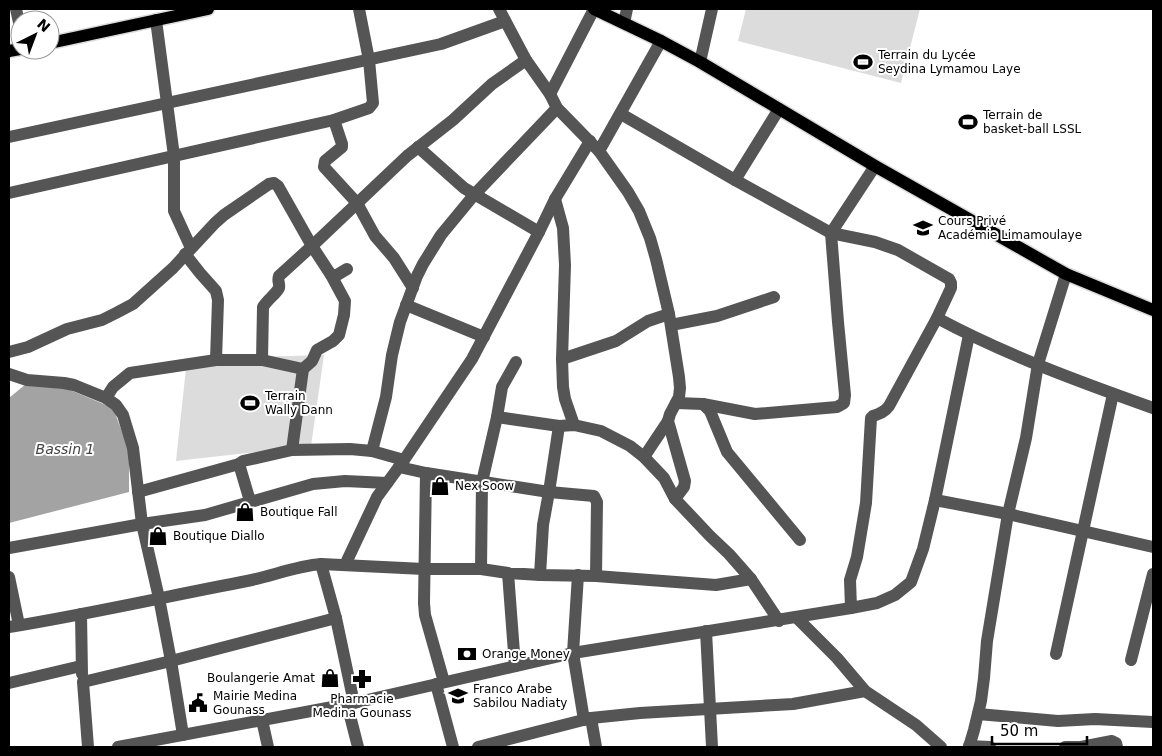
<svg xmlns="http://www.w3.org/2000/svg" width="1162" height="756" font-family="'DejaVu Sans',sans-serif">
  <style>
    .green { fill: #dcdcdc }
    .water { fill: #a3a3a3 }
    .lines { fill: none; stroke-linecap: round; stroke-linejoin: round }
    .major-casing { stroke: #dbdbdb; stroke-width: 15 }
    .minor { stroke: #555; stroke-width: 12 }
    .major { stroke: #000; stroke-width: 12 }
    .labels { text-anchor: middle; stroke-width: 4; stroke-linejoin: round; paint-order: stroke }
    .poi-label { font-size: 12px; fill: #000; stroke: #fff; text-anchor: start }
    .water-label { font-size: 14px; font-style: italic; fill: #444; stroke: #fff }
  </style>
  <rect width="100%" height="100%" fill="#fff"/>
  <g class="green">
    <path d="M746 9H920L901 83 738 41Z"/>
    <path d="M324 355 311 446 176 461 187 359Z"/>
  </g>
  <path class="water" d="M26 384 63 387 113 408 129 450V492L9 523V398Z"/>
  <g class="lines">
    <g class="major-casing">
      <g id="major">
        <path d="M594 9 661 41 700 62 875 166 1066 274 1153 310"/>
        <path d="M50 43 208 9"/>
        <path d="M9 51 20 49"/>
      </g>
    </g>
    <g class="minor">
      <path d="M16 9 20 27"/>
      <path d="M499 9 526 60 550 94 557 108 599 151 628 192 639 211 650 238 656 259 669 314 679 377 680 388 679 397 670 414 668 421 685 481 684 487 675 499"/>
      <path d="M156 20 174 156V211L191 248"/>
      <path d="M624 23 627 9"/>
      <path d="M700 62 712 9"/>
      <path d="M550 94 594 9"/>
      <path d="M621 114 735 180 831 233 875 242 898 250 949 279 951 283V288L937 318 889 406C885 412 879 414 873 416L871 418 866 503 857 557 850 580 851 608"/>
      <path d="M334 120 342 144V147L325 161 324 167 357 203 375 236 394 258 413 288"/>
      <path d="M9 137 441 44 505 21"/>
      <path d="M418 147 464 188 539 232"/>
      <path d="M599 151 661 41"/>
      <path d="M735 180 779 109"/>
      <path d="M9 193 334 120 369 108 373 103 369 60 359 9"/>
      <path d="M555 199 563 228 565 265 562 359 563 387 565 399 574 425"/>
      <path d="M185 254 200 273 216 291 218 300 216 360"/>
      <path d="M406 305 484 337"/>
      <path d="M937 318C1006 355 1080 382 1153 408"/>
      <path d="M671 325 717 316 774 297"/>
      <path d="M9 352 28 347 67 329 102 320 116 313 133 304 173 268 215 223 224 215 269 184 274 183 278 186 312 246 331 275H337L347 269"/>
      <path d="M562 359 616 341 648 321 669 314"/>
      <path d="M262 360 303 369 312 361 317 350 333 341 339 335 344 315 345 301 331 275"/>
      <path d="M9 374 27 380 64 383 74 385 106 398 116 405 123 415 133 448 142 524 159 598 171 661 183 735"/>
      <path d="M106 398 113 387 130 373 216 360H262L263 307C267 300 276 294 279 288 280 283 277 281 279 276L312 246 407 156 453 120 492 84 526 60"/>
      <path d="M676 403 703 404 755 414 837 407 844 403 845 395 838 322 831 233 875 166"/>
      <path d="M703 404 710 411 727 452 800 540"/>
      <path d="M497 417 559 426 574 425 601 431 630 446 644 457 664 478 675 499 710 536 729 554 751 579 779 621"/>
      <path d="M292 450 303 369"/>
      <path d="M372 451 386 397 392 355 400 322 417 276 423 264 441 235 474 195 557 108"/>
      <path d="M644 457 668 421"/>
      <path d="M399 467 426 473 549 492 559 426"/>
      <path d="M426 473 424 603 425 615 444 682"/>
      <path d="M138 492 239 464"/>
      <path d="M935 500 1008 514 1153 547"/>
      <path d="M250 501 239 464 243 461 292 450 350 449 372 451 404 460"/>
      <path d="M9 548 142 524 205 515 313 484 345 481 387 483"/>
      <path d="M321 564 336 618 354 703"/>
      <path d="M345 565 377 497 404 460 472 359 539 232 555 199 590 141"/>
      <path d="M481 569 482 482 497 417 502 387 516 362"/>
      <path d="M508 573 515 666"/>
      <path d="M540 575 543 525 549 492 594 496 597 502 596 576"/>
      <path d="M578 575 573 653 584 720"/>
      <path d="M9 577 19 625"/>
      <path d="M81 614 82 674"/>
      <path d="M796 617 837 658 865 691 916 725 941 747"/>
      <path d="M9 627C89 614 168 596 247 581 272 576 296 566 321 564L424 569H481L508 573 540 575 596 576 716 585 751 579"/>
      <path d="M706 631 712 747"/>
      <path d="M1056 654 1113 394"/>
      <path d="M1131 660 1153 574"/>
      <path d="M9 683 81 666"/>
      <path d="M436 684 453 747"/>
      <path d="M347 704 358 747"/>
      <path d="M978 714 1058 721 1095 719 1153 722"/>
      <path d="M591 718 596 747"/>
      <path d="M262 720 268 747"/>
      <path d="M969 746 990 747"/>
      <path d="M88 747 83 682 171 661 336 618"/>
      <path d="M118 747 354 703 573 653 851 608 877 603 895 595 911 582 923 549 935 500 969 335"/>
      <path d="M478 747 591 718 640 713 793 704 865 691"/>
      <path d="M969 747 974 730 981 701 984 678 987 641 1008 514 1026 438 1038 364 1066 274"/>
      <path d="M1065 747H1081L1112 741 1116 743 1117 747"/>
    </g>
    <use href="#major" class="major"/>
  </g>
  <defs>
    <g id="stadium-bare" transform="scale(1.5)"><path d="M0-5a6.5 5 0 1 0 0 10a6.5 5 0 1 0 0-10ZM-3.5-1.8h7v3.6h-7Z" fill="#000" stroke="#fff" stroke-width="2.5" paint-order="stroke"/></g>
    <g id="school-bare" transform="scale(1.5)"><path d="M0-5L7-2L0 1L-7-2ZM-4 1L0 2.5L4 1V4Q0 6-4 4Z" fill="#000" stroke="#fff" stroke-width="2.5" paint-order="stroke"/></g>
    <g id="shop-bare" transform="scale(1.5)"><path d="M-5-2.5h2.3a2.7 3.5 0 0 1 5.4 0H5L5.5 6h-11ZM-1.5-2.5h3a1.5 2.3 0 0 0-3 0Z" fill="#000" stroke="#fff" stroke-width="2.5" paint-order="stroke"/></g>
    <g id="bank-bare" transform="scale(1.5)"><path d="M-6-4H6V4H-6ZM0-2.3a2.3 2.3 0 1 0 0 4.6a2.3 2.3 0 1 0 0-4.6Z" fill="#000" stroke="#fff" stroke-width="2.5" paint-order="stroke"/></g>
    <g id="pharmacy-bare" transform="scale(1.5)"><path d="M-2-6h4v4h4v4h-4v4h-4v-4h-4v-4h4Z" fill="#000" stroke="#fff" stroke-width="2.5" paint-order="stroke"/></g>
    <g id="civic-bare" transform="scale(1.5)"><path d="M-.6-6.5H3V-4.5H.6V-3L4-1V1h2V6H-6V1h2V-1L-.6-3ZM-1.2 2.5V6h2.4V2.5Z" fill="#000" stroke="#fff" stroke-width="2.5" paint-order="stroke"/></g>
  </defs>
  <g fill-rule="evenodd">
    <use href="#stadium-bare" x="863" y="62"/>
    <use href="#stadium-bare" x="968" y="122"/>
    <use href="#school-bare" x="923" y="228"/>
    <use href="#stadium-bare" x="250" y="403"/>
    <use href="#shop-bare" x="440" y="486"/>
    <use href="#shop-bare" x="245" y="512"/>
    <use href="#shop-bare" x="158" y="536"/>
    <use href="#bank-bare" x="467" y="654"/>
    <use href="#shop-bare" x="330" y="678"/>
    <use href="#pharmacy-bare" x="362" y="679"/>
    <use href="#school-bare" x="458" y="696"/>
    <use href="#civic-bare" x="198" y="703"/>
  </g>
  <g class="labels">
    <g class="poi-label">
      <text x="878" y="59">Terrain du Lycée<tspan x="878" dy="14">Seydina Lymamou Laye</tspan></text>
      <text x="983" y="119">Terrain de<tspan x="983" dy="14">basket-ball LSSL</tspan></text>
      <text x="938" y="225">Cours Privé<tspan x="938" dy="14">Académie Limamoulaye</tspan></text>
      <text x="265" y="400">Terrain<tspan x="265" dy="14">Wally Dann</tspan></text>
      <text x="455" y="490">Nex Soow</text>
      <text x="260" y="516">Boutique Fall</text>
      <text x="173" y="540">Boutique Diallo</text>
      <text x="482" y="658">Orange Money</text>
      <text x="315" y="682" text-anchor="end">Boulangerie Amat</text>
      <text x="473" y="693">Franco Arabe<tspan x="473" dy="14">Sabilou Nadiaty</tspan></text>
      <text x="213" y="700">Mairie Medina<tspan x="213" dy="14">Gounass</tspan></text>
      <text x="362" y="703" text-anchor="middle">Pharmacie<tspan x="362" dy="14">Medina Gounass</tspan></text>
    </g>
    <g class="water-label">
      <text x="65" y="454">Bassin 1</text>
    </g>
  </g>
  <rect width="1162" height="756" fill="none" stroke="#000000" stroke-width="20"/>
  <g transform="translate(35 35) rotate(42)"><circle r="24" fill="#ffffff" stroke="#999999"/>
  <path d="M0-4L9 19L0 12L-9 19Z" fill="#000000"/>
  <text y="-8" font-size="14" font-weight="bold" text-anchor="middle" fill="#000000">N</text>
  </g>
  <path d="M992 736v8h95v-8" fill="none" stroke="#000000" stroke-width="2.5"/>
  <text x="1000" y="736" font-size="15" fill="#000000" stroke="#ffffff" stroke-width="4" paint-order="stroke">50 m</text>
</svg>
